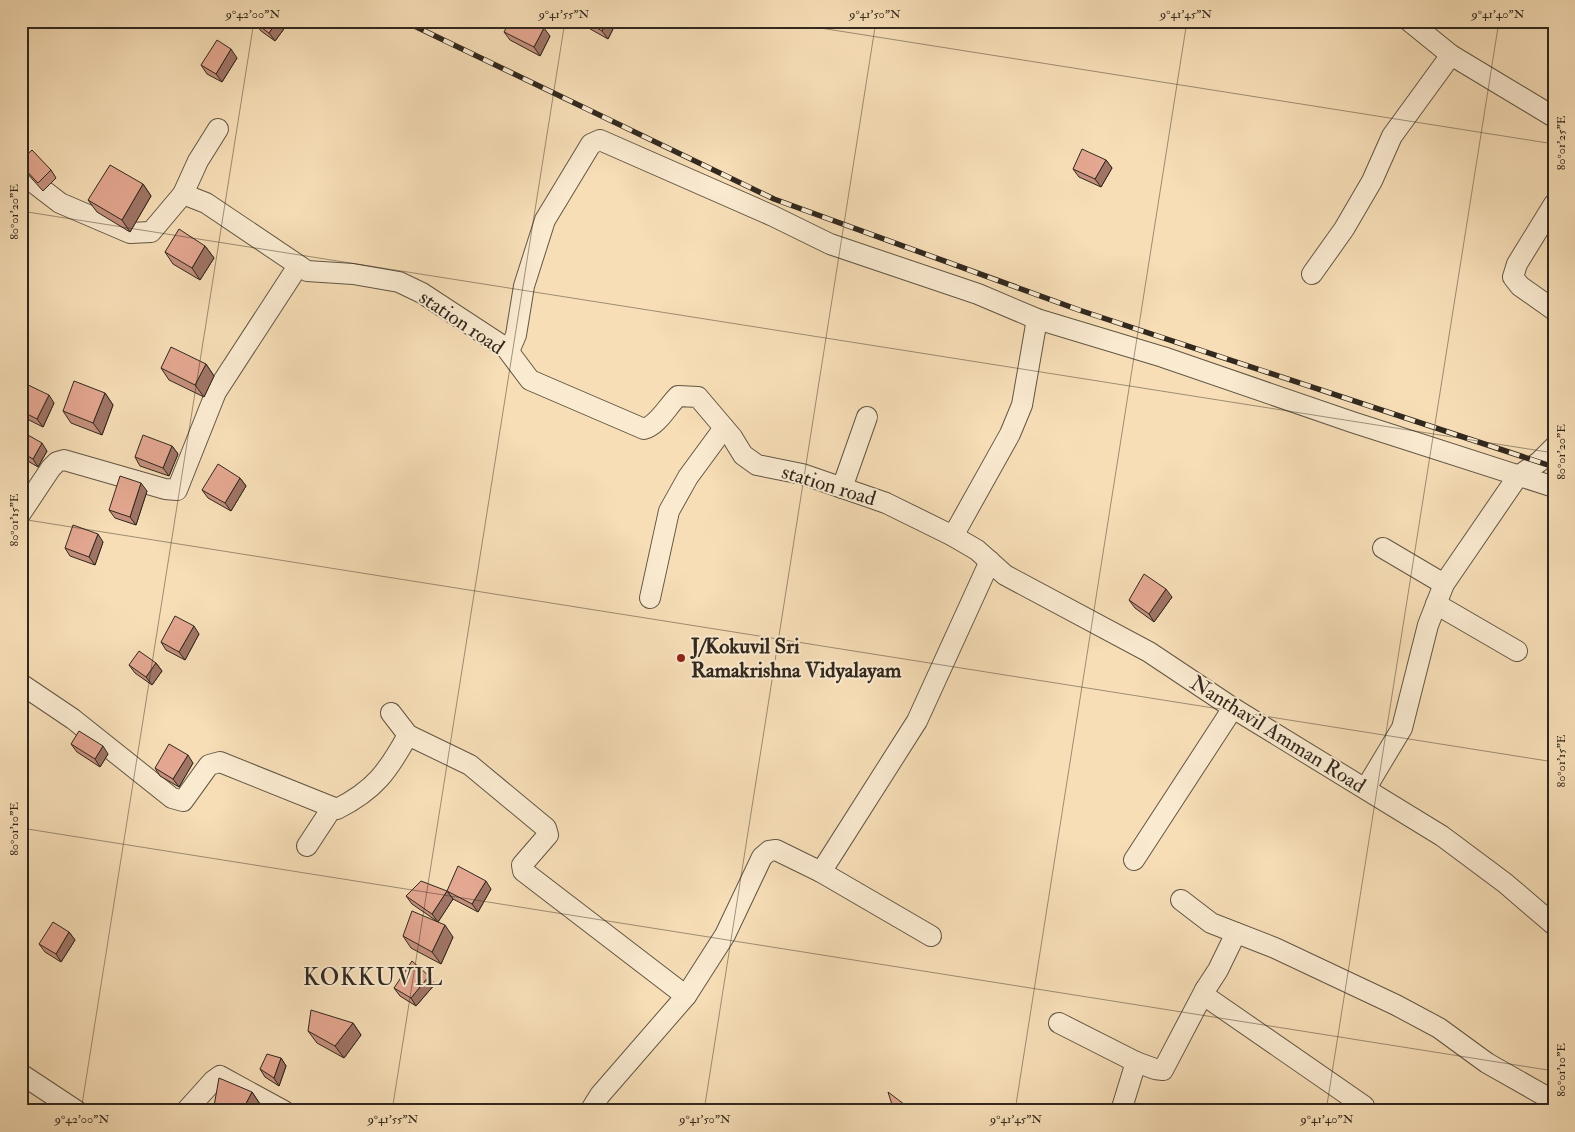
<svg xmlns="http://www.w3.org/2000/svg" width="1575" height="1132" font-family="'IM FELL Double Pica',serif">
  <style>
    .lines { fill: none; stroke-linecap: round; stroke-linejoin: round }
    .minor-casing { stroke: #625644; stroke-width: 22 }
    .minor { stroke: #faead0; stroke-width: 20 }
    .rail-casing { stroke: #31281e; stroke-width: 5.5 }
    .rail { stroke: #faead0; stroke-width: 4; stroke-dasharray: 11; stroke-linecap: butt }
    .wall { fill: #c4907d; stroke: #31281e }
    .shaded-wall { fill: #a07566; stroke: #31281e }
    .building { fill: #e4a791; stroke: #31281e }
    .ticks { fill: none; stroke: #31281e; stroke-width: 1; stroke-opacity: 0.45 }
    .poi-dot { fill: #8f2418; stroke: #faead0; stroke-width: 2 }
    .labels { text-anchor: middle; stroke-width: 4; stroke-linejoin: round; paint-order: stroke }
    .street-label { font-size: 21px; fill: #31281e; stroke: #faead0 }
    .poi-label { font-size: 21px; font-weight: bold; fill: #31281e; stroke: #faead0; text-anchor: start }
    .quarter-label { font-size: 24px; letter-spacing: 1px; fill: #31281e; stroke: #faead0 }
    .neatline { fill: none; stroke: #31281e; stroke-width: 2 }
    .ticks-label { font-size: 12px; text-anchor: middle; fill: #31281e }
  </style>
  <rect width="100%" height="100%" fill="#f7deb7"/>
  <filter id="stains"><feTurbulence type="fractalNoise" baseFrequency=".004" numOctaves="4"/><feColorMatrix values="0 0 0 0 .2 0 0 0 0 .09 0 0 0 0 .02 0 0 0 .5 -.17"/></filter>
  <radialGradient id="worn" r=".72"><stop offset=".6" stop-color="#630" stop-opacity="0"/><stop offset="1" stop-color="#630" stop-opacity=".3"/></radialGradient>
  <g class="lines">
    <g class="minor-casing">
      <g id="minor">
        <path d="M1409 21 1451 55 1554 117"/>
        <path d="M21 173 60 203 130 233 151 232 183 194 206 203 307 271 353 274 399 282 422 293 506 348 530 380 644 429C658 425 667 407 678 396L698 397 732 437 743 455 757 465 802 474 886 503 953 536 977 550 1005 575 1149 652 1233 708 1442 836 1505 883 1554 925"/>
        <path d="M183 194 198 161 218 129"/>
        <path d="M1554 204 1517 264 1513 277 1520 286 1554 310"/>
        <path d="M1312 274 1344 229 1372 181 1392 136 1451 55"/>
        <path d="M506 348 510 349 516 335 524 286 545 220 591 144 600 140 773 216 830 244 978 294 1037 319 1163 357 1352 422 1554 487"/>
        <path d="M842 488 867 417"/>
        <path d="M21 513 51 468 57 462 64 460 165 489 177 490 216 392 298 266"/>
        <path d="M953 536 1010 434 1022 405 1037 319"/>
        <path d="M1383 548 1444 584"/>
        <path d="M650 598 669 511 688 477 724 428"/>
        <path d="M1436 604 1517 651"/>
        <path d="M21 684 73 719 172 798 183 801 209 765 220 762 337 809C375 790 388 771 408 735"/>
        <path d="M391 713 408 735 470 765 546 828 548 835 522 865 523 871 686 996"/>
        <path d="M1366 788 1402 728 1428 625 1444 584 1518 476 1539 462 1554 447"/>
        <path d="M307 846 332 808"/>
        <path d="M1134 860 1233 708"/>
        <path d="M821 872 931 936"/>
        <path d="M1181 900 1211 923 1275 948 1396 1005 1439 1028 1487 1063 1554 1101"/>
        <path d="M1236 933 1218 970 1205 990V996L1364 1106"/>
        <path d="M1059 1023 1136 1062"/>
        <path d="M21 1074 77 1111"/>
        <path d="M186 1111 213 1081 220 1076 284 1111"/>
        <path d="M590 1111 600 1095 686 996 725 935 762 857 769 851 776 850 821 872 917 721 990 561"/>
        <path d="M1121 1111 1136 1062 1155 1069 1163 1070 1205 990"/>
      </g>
    </g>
    <use href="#minor" class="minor"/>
    <g class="rail-casing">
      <path id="rail" d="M404 21 774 199 1079 310 1554 467"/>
    </g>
    <use href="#rail" class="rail"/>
  </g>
  <g class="wall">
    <path d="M256 21H288L289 22 275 41 261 31 255 23Z"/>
    <path d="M582 21H617L608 39 585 26Z"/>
    <path d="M504 32 550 36 540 56 510 40Z"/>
    <path d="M237 58 222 82 207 74 201 65Z"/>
    <path d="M21 160 51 170 56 178 43 191 25 171 21 166Z"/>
    <path d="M1106 160 1112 168 1101 187 1079 177 1073 169Z"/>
    <path d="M143 184 151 196 130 232 97 212 88 200Z"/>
    <path d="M205 246 214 258 200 280 173 264 165 252Z"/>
    <path d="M206 364 214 376 204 397 169 380 161 368Z"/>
    <path d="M21 388 54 403 43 427 21 416Z"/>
    <path d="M105 393 113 405 102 435 71 423 63 411Z"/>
    <path d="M21 431 47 451 38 467 21 457Z"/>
    <path d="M172 446 178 454 169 476 140 466 135 457Z"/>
    <path d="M240 478 246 486 231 511 208 498 202 490Z"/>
    <path d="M147 491 136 525 115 518 109 510Z"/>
    <path d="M103 542 95 565 70 556 65 548Z"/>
    <path d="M1172 597 1154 622 1135 608 1129 600Z"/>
    <path d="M199 634 185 660 166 650 161 642Z"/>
    <path d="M156 663 162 671 152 685 135 673 129 665Z"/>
    <path d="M71 744 108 754 100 767 77 752Z"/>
    <path d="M193 763 179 787 160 776 155 768Z"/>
    <path d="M491 889 478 912 453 899 447 891Z"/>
    <path d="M406 896 453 899 438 922 412 904Z"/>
    <path d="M69 932 75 940 61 962 45 952 39 944Z"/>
    <path d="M403 936 453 937 441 964 411 948Z"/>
    <path d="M435 984 416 1006 400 996 394 988Z"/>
    <path d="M353 1023 361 1035 344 1058 317 1043 308 1031Z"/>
    <path d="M281 1058 286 1066 279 1086 265 1077 260 1069Z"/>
    <path d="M252 1092 260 1104 257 1111H217L214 1106Z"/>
  </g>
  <g class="shaded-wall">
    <path d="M277 21 289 22 275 41 269 33Z"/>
    <path d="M607 21H617L608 39 602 31Z"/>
    <path d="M544 28 550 36 540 56 534 47Z"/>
    <path d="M231 49 237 58 222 82 216 74Z"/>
    <path d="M1106 160 1112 168 1101 187 1095 179Z"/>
    <path d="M143 184 151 196 130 232 122 220Z"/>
    <path d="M205 246 214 258 200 280 192 268Z"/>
    <path d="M206 364 214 376 204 397 195 385Z"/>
    <path d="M105 393 113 405 102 435 93 423Z"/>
    <path d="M49 395 54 403 43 427 37 419Z"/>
    <path d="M42 443 47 451 38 467 33 459Z"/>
    <path d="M172 446 178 454 169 476 163 468Z"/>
    <path d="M240 478 246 486 231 511 225 503Z"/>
    <path d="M141 483 147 491 136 525 130 517Z"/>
    <path d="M98 534 103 542 95 565 89 557Z"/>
    <path d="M1166 589 1172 597 1154 622 1149 614Z"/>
    <path d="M194 626 199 634 185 660 179 652Z"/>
    <path d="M156 663 162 671 152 685 146 677Z"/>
    <path d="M103 746 108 754 100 767 95 759Z"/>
    <path d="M188 755 193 763 179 787 173 779Z"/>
    <path d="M486 881 491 889 478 912 472 904Z"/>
    <path d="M447 891 453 899 438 922 432 914Z"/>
    <path d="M445 925 453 937 441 964 432 952Z"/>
    <path d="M69 932 75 940 61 962 56 954Z"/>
    <path d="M429 976 435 984 416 1006 411 998Z"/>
    <path d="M353 1023 361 1035 344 1058 335 1046Z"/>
    <path d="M281 1058 286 1066 279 1086 274 1078Z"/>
    <path d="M252 1092 260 1104 257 1111H242Z"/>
  </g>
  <g class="building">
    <path d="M256 21H277L269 33 255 23Z"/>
    <path d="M510 21H530L544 28 534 47 504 32Z"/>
    <path d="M585 21H607L602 31Z"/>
    <path d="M217 40 231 49 216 74 201 65Z"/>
    <path d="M1082 149 1106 160 1095 179 1073 169Z"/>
    <path d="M32 150 51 170 38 183 21 165V160Z"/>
    <path d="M110 165 143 184 122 220 88 200Z"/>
    <path d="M179 229 205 246 192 268 165 252Z"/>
    <path d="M171 347 206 364 195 385 161 368Z"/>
    <path d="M74 381 105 393 93 423 63 411Z"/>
    <path d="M24 383 49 395 37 419 21 411V388Z"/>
    <path d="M21 431 42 443 33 459 21 452Z"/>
    <path d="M143 435 172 446 163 468 135 457Z"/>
    <path d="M218 464 240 478 225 503 202 490Z"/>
    <path d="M120 476 141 483 130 517 109 510Z"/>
    <path d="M73 525 98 534 89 557 65 548Z"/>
    <path d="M1144 574 1166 589 1149 614 1129 600Z"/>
    <path d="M175 616 194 626 179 652 161 642Z"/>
    <path d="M139 651 156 663 146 677 129 665Z"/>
    <path d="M79 731 103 746 95 759 71 744Z"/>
    <path d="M169 744 188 755 173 779 155 768Z"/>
    <path d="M458 866 486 881 472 904 447 891Z"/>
    <path d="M421 881 447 891 432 914 406 896Z"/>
    <path d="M412 911 445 925 432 952 403 936Z"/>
    <path d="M53 922 69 932 56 954 39 944Z"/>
    <path d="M412 961 429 976 411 998 394 988Z"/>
    <path d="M311 1010 353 1023 335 1046 308 1031Z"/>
    <path d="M267 1054 281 1058 274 1078 260 1069Z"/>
    <path d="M219 1078 252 1092 242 1111H224L214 1106Z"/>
    <path d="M888 1092 913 1111H894Z"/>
  </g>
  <path class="ticks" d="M776 21 1554 144M21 211 1554 453M21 519 1554 762M21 828 1554 1071M81 1111 254 21M392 1111 565 21M704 1111 876 21M1015 1111 1187 21M1326 1111 1499 21"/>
  <circle class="poi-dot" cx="681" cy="658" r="5"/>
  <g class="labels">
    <g class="street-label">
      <text transform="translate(462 322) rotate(34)" y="7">station road</text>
      <text transform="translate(829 485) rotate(17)" y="7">station road</text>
      <text transform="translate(1278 734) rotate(32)" y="7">Nanthavil Amman Road</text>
    </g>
    <g class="poi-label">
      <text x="691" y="653">J/Kokuvil Sri<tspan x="691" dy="24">Ramakrishna Vidyalayam</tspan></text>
    </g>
    <g class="quarter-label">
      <text x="373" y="985">KOKKUVIL</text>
    </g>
  </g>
  <rect width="1575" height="1132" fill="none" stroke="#f7deb7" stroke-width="55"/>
  <rect x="28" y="28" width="1520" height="1076" class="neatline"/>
  <g class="ticks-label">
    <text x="253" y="18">9°42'00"N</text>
    <text x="564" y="18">9°41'55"N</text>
    <text x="875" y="18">9°41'50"N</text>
    <text x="1186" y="18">9°41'45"N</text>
    <text x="1498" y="18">9°41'40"N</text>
    <text transform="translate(1561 143) rotate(-90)" y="4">80°01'25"E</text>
    <text transform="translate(14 212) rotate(-90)" y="4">80°01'20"E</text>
    <text transform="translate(1561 452) rotate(-90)" y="4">80°01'20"E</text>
    <text transform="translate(14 520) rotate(-90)" y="4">80°01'15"E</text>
    <text transform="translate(1561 761) rotate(-90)" y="4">80°01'15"E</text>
    <text transform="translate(14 829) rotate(-90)" y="4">80°01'10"E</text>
    <text transform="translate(1561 1070) rotate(-90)" y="4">80°01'10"E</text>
    <text x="82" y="1123">9°42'00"N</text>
    <text x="393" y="1123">9°41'55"N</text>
    <text x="705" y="1123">9°41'50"N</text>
    <text x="1016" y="1123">9°41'45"N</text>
    <text x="1327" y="1123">9°41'40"N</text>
  </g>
  <rect width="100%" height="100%" filter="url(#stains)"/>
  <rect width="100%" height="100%" fill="url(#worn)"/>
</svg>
